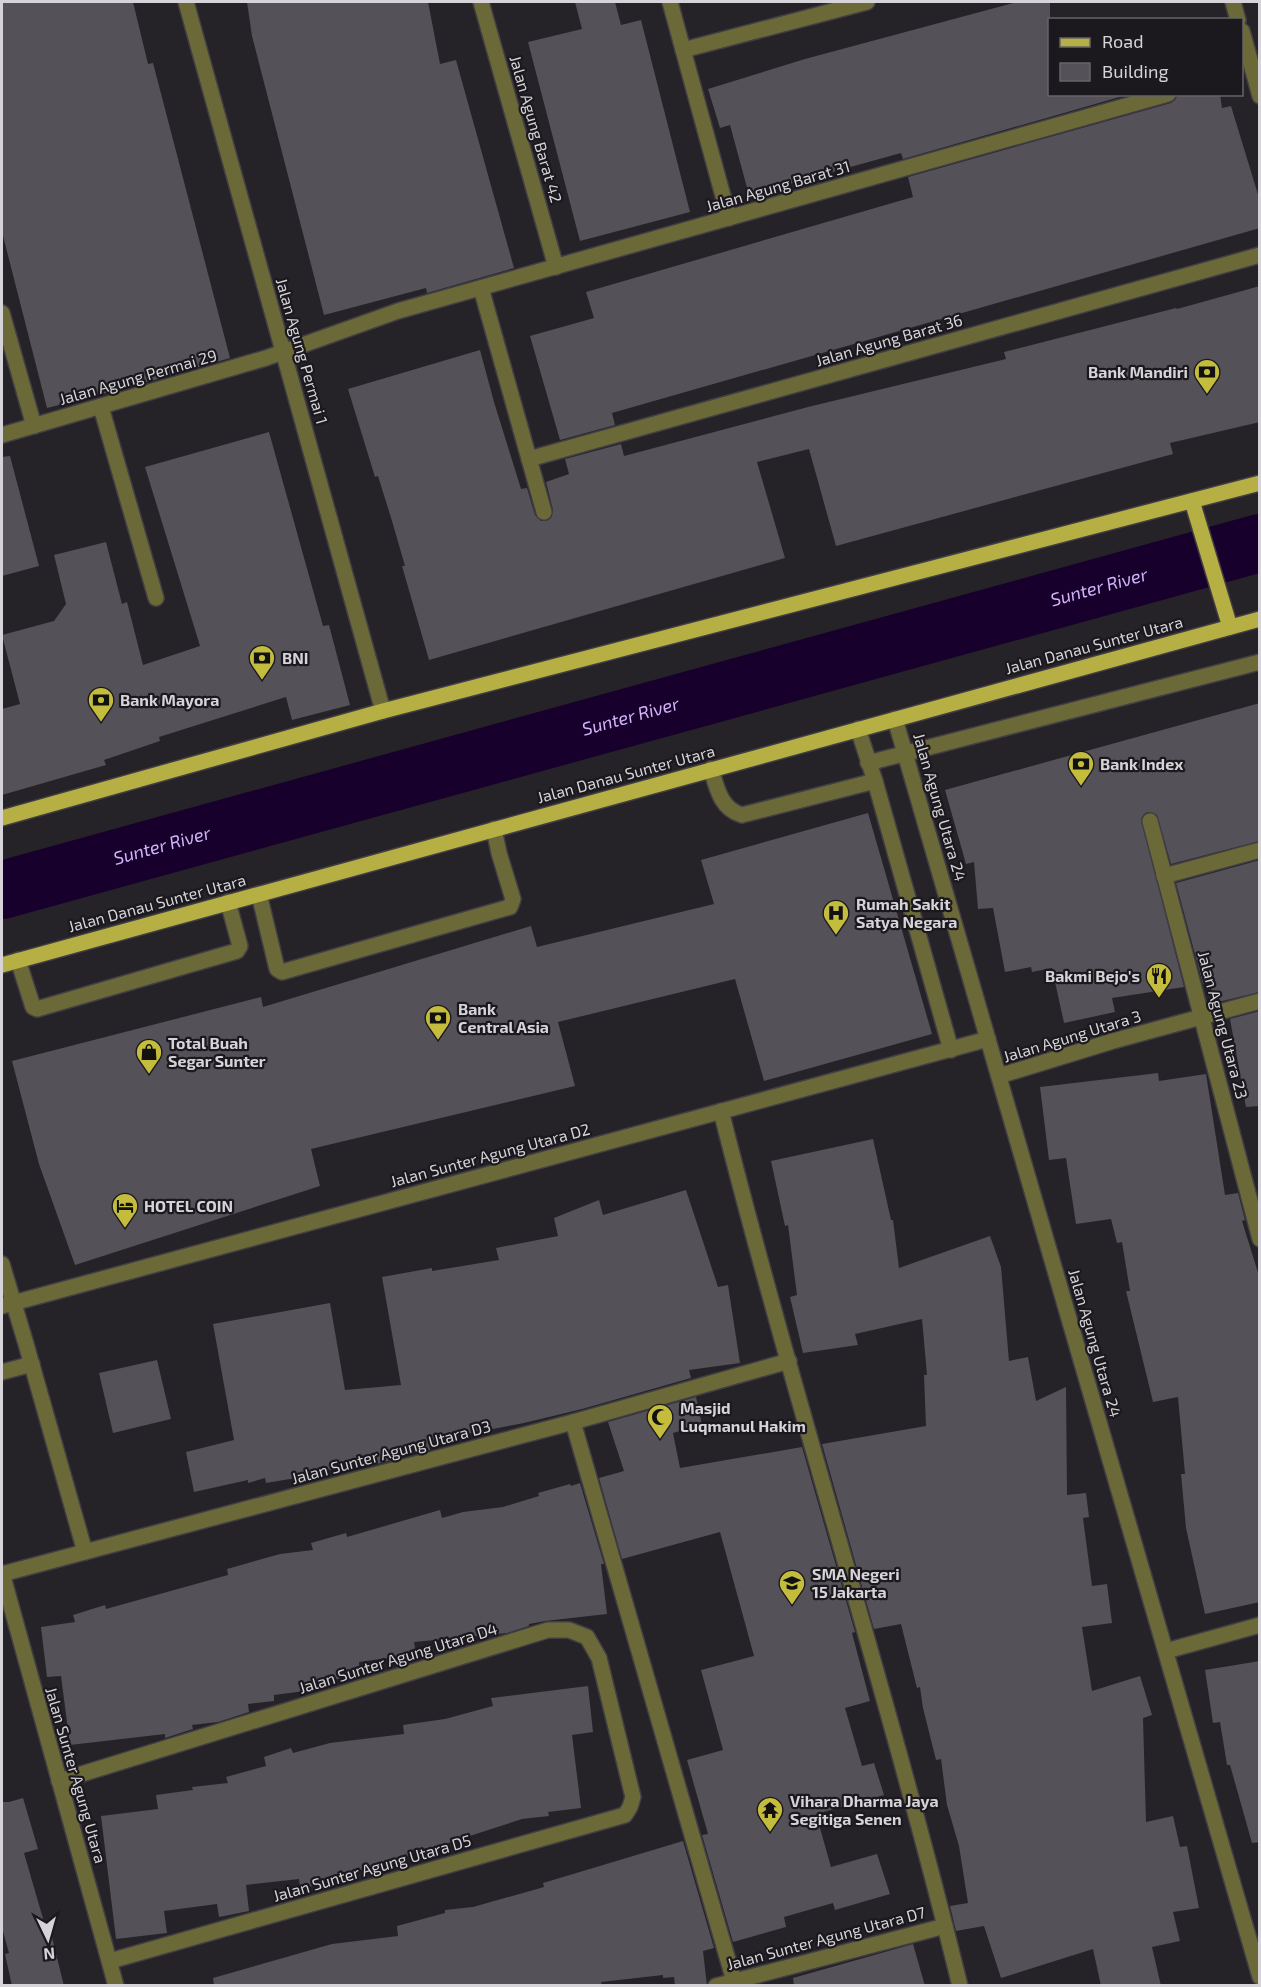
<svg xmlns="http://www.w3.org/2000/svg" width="1261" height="1987" font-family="'Exo 2',sans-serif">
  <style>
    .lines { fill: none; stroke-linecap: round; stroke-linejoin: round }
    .river { stroke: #17002c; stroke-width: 58 }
    .building { fill: #545158 }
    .minor-casing { stroke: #413e44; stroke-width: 18 }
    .major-casing { stroke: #413e44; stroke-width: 18 }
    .minor { stroke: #6c6939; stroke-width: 15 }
    .major { stroke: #b6af43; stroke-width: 15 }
    .labels { text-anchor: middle; stroke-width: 4.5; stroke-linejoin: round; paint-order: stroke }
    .street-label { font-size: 16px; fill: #d6d4d8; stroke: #1b191e }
    .poi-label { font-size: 16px; font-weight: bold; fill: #d6d4d8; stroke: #1b191e; text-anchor: start }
    .water-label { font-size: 18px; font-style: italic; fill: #d2b4f7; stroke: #1b191e }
  </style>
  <rect width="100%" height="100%" fill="#252228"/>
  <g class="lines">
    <path class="river" id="s1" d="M2 890 1260 543"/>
  </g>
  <g class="building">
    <path d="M2 2H133L148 64 153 63 230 358 130 387 47 408 2 232Z"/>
    <path d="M247 2H428L440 64 456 60 514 268 427 293 426 288 324 315 252 36Z"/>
    <path d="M575 2H615L621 25 641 20 690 212 580 241 528 42 582 29Z"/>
    <path d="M1017 2H1050V94H1130L903 159 901 153 749 195 730 125 720 128 708 89 805 59Z"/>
    <path d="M1178 94H1220L1222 108 1231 106 1260 201V228L612 413 615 425 560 440 530 336 594 318 586 292 913 197 908 177 1171 103 1175 100Z"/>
    <path d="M1260 286V422L1170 443 1173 454 836 546 809 449 757 462 785 558 429 660 402 566H405L392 521 378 476 375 477 348 389 480 350 494 402 521 489 527 488 535 515 541 521H546L551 518 553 510 546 482 569 474 565 459 621 444 624 456 808 407 1006 359 1004 352 1176 308 1177 309Z"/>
    <path d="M269 432 323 626 329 625 350 705 292 720 286 697 159 737 160 741 104 760 106 765 2 795V709L20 704 2 635 54 621 66 604 54 555 106 542 122 604 127 602 143 665 200 646 145 467Z"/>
    <path d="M10 456 39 566 2 576V457Z"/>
    <path d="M1260 703V841L1171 864 1157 815 1148 812 1144 814 1141 819 1184 987 1112 998 1115 1012 1064 1023 1052 968 1032 972 1031 967 1005 972 993 908 978 909 974 862 966 864 945 790Z"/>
    <path d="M868 813 932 1034 764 1081 735 979 558 1022 575 1086 311 1149 320 1186 75 1265 39 1164 12 1061 261 997 263 1007 531 926 537 947 714 904 701 860Z"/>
    <path d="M1260 860V992L1214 1003 1210 983 1203 984 1176 883Z"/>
    <path d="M1260 1011V1106L1246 1107 1230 1019Z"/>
    <path d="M1158 1073 1159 1081 1206 1074 1225 1195 1238 1193 1245 1220 1242 1221 1260 1279V1602L1205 1614 1186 1528 1181 1474H1185L1178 1397 1153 1402 1126 1291H1130L1122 1242 1117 1243 1111 1219 1076 1224 1066 1158 1049 1160 1040 1087Z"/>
    <path d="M873 1139 891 1220H893L899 1268 990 1236 1001 1267 1009 1361 1028 1357 1036 1401 1066 1387 1067 1495 1086 1493 1089 1517 1083 1518 1092 1586 1107 1584 1112 1623 1082 1627 1092 1691 1140 1676 1152 1715 1143 1718 1146 1822 1173 1816 1180 1847 1187 1846 1199 1908 1173 1912 1180 1941 1152 1947 1161 1986H1101L1093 1949 1001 1978 984 1926 956 1931 950 1906 968 1903 959 1846 947 1805 941 1759 936 1760 923 1708 920 1687 917 1688 901 1624 874 1629 822 1444 926 1426 924 1375H927L922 1319 855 1334 858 1345 803 1353 790 1297 797 1295 788 1225 785 1226 771 1161Z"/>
    <path d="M686 1190 718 1287 728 1285 740 1363 689 1370 691 1378 582 1409 524 1423 429 1441 430 1450 403 1455V1457L373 1465 327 1470 328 1476 297 1481 296 1478 266 1483 265 1478 248 1483V1480L194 1492 186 1452 234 1440 213 1324 330 1303 345 1390 401 1385 382 1277 432 1268V1271L499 1260 496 1248 558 1236 554 1218 599 1200 603 1215Z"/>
    <path d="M157 1360 171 1419 113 1433 99 1373Z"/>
    <path d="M696 1397 702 1425 673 1433 680 1468 802 1447 855 1632 852 1633 870 1701 845 1708 862 1766 874 1763 884 1795 816 1814 831 1867 877 1854 890 1894 835 1910 833 1903 784 1917 786 1927 733 1942 702 1835 708 1834 687 1760 723 1750 701 1670 754 1656 720 1532 622 1559 599 1478 624 1471 608 1422Z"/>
    <path d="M580 1483 604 1564H601L607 1614 545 1621 529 1624V1626L507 1633 414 1642 416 1654 359 1662 360 1676 304 1683 305 1691 274 1695V1701L248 1704 249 1712 218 1722 192 1725 193 1729 165 1738V1734L70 1745 61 1676 47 1677 41 1627 75 1622 73 1615 105 1605 106 1609 228 1575 227 1569 280 1554 313 1550 311 1543 346 1533 347 1537 440 1510 442 1518 463 1512 503 1507 539 1496 538 1493 570 1484 571 1486Z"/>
    <path d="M1260 1661V1842L1252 1843 1230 1765H1227L1220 1722 1213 1723 1205 1670Z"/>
    <path d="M588 1686 593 1732 572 1735 581 1808 548 1812 549 1816 522 1819 448 1843V1846L411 1850 413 1855 326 1880 327 1884 300 1888 299 1879 246 1885 249 1911 219 1917 217 1904 164 1911 167 1933 116 1939 101 1816 158 1809 156 1795 193 1790 192 1787 228 1783 226 1777 266 1766 264 1757 291 1748 293 1753 330 1743 404 1734 403 1725 445 1719 493 1706 491 1698Z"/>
    <path d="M23 1798 38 1849 24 1853 44 1922 48 1921 64 1986H12L5 1954 9 1953 2 1928V1802H9Z"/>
    <path d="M683 1841 714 1948 703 1951 707 1986H675L674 1977 663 1978V1975L601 1982 602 1986H214L213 1978 332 1944 398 1936 397 1926 445 1913V1910L473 1907 544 1887 543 1883Z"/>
    <path d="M913 1944 925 1986H794L793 1978Z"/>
  </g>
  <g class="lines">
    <g class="minor-casing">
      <g id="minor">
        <path d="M186 2 383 711"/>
        <path d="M481 2 556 267"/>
        <path d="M670 2 729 218"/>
        <path d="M1233 2 1238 20"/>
        <path d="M1242 31 1260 96"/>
        <path d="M683 50 867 2"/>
        <path d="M481 288 544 512"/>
        <path d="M2 313 34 426"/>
        <path d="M101 407 156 598"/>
        <path d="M2 435 266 358 398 311 1168 94"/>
        <path d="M529 459 1260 255"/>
        <path d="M895 719 1260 1977"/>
        <path d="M858 729 875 781 951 1050"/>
        <path d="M868 763 1260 662"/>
        <path d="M711 769C717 789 721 809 742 815L875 781"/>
        <path d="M1150 821 1260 1239"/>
        <path d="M1164 876 1260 850"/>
        <path d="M259 894 277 969 282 972 510 907 513 899 499 853 494 829"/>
        <path d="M18 960 33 1007 37 1009 237 951 240 946 228 902"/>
        <path d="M999 1076 1113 1041 1260 1001"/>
        <path d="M721 1111C795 1404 888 1692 960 1986"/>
        <path d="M2 1264 26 1344 85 1552"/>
        <path d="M2 1306 988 1039"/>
        <path d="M2 1372 32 1364"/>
        <path d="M573 1422 734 1981"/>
        <path d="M2 1573 116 1986"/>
        <path d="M2 1574 573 1422 789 1361"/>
        <path d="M1166 1651 1260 1625"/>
        <path d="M59 1781 548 1630H569L587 1637 599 1658 633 1797 630 1807 625 1815 110 1961"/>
        <path d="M716 1986 945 1926"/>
      </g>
    </g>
    <g class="major-casing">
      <g id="major">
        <path d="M1192 501 1230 627"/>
        <path d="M2 818 383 711 1260 483"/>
        <path d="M2 965 1260 619"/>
      </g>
    </g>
    <use href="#minor" class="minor"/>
    <use href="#major" class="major"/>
  </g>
  <defs>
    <g id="bank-pin" transform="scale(1.35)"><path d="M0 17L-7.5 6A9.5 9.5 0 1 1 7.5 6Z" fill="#c4bc3d" stroke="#1b191e"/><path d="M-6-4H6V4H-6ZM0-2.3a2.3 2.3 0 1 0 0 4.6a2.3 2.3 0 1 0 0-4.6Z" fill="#111"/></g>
    <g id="hospital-pin" transform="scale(1.35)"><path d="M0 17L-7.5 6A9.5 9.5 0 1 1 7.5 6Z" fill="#c4bc3d" stroke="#1b191e"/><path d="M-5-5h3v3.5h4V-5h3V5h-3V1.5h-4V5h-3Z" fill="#111"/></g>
    <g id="restaurant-pin" transform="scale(1.35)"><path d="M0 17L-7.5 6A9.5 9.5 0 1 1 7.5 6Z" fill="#c4bc3d" stroke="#1b191e"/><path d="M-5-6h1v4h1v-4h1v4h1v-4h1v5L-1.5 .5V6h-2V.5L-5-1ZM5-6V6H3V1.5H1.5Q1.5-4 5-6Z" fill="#111"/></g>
    <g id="shop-pin" transform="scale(1.35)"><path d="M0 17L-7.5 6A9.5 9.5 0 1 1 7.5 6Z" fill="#c4bc3d" stroke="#1b191e"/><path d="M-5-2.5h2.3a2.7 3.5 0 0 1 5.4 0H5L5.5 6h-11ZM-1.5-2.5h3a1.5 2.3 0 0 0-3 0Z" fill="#111"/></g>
    <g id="hotel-pin" transform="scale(1.35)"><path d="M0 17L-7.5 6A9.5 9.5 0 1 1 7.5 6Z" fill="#c4bc3d" stroke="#1b191e"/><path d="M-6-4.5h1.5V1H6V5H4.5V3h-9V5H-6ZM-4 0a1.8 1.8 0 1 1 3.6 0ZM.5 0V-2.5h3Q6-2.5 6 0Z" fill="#111"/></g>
    <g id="mosque-pin" transform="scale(1.35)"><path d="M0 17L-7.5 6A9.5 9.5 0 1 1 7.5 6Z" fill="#c4bc3d" stroke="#1b191e"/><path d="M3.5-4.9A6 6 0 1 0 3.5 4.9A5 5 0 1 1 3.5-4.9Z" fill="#111"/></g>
    <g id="school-pin" transform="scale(1.35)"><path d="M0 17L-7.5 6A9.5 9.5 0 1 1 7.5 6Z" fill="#c4bc3d" stroke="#1b191e"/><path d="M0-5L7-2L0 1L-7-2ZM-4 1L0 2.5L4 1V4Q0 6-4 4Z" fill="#111"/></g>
    <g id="temple-pin" transform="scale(1.35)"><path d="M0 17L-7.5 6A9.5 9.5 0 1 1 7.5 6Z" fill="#c4bc3d" stroke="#1b191e"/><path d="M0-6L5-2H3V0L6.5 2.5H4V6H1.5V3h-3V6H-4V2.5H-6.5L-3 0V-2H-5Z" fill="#111"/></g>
  </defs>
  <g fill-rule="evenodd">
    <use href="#bank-pin" x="1207" y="372"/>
    <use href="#bank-pin" x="262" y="658"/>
    <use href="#bank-pin" x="101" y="700"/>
    <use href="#bank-pin" x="1081" y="764"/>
    <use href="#hospital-pin" x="836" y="913"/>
    <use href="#restaurant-pin" x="1159" y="976"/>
    <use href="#bank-pin" x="438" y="1018"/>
    <use href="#shop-pin" x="149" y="1052"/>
    <use href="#hotel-pin" x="125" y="1206"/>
    <use href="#mosque-pin" x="660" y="1417"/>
    <use href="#school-pin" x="792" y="1583"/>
    <use href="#temple-pin" x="770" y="1810"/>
  </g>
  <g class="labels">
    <g class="street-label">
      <text transform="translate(536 129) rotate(74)" y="6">Jalan Agung Barat 42</text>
      <text transform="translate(778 186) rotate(-16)" y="6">Jalan Agung Barat 31</text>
      <text transform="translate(889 340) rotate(-16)" y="6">Jalan Agung Barat 36</text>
      <text transform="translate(302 351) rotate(74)" y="6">Jalan Agung Permai 1</text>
      <text transform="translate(138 377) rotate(-16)" y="6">Jalan Agung Permai 29</text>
      <text transform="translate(1094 645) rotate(-15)" y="6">Jalan Danau Sunter Utara</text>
      <text transform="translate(626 774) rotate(-15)" y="6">Jalan Danau Sunter Utara</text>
      <text transform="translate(940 807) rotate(74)" y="6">Jalan Agung Utara 24</text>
      <text transform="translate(157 903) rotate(-15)" y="6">Jalan Danau Sunter Utara</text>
      <text transform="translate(1223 1025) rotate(75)" y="6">Jalan Agung Utara 23</text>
      <text transform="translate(1072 1036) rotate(-17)" y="6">Jalan Agung Utara 3</text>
      <text transform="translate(490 1155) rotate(-15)" y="6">Jalan Sunter Agung Utara D2</text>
      <text transform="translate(1095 1343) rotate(74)" y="6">Jalan Agung Utara 24</text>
      <text transform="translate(391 1452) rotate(-15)" y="6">Jalan Sunter Agung Utara D3</text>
      <text transform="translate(398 1658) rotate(-17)" y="6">Jalan Sunter Agung Utara D4</text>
      <text transform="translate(76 1775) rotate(74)" y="6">Jalan Sunter Agung Utara</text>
      <text transform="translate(372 1868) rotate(-16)" y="6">Jalan Sunter Agung Utara D5</text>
      <text transform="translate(826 1938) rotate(-15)" y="6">Jalan Sunter Agung Utara D7</text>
    </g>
    <g class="poi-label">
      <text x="1188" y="378" text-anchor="end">Bank Mandiri</text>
      <text x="282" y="664">BNI</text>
      <text x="120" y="706">Bank Mayora</text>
      <text x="1100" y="770">Bank Index</text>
      <text x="856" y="910">Rumah Sakit<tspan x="856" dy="18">Satya Negara</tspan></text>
      <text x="1140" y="982" text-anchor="end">Bakmi Bejo's</text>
      <text x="458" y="1015">Bank<tspan x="458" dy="18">Central Asia</tspan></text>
      <text x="168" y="1049">Total Buah<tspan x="168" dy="18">Segar Sunter</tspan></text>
      <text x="144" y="1212">HOTEL COIN</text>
      <text x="680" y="1414">Masjid<tspan x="680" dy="18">Luqmanul Hakim</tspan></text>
      <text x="812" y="1580">SMA Negeri<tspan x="812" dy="18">15 Jakarta</tspan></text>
      <text x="790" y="1807">Vihara Dharma Jaya<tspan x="790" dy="18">Segitiga Senen</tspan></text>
    </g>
    <g class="water-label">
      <text dy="6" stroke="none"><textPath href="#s1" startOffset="1138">Sunter River</textPath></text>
      <text dy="6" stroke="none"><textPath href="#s1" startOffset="652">Sunter River</textPath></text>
      <text dy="6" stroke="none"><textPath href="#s1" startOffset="166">Sunter River</textPath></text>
    </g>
  </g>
  <rect width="1261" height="1987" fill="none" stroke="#d6d4d8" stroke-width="6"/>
  <rect x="1048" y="18" width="195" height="78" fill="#1b191e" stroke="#666468" stroke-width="1.5"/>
  <rect x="1060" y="38" width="30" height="9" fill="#b6af43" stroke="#666468" stroke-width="1.5"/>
  <text x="1102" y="48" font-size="18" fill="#d6d4d8">Road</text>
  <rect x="1060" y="63" width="30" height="18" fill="#545158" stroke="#666468" stroke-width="1.5"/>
  <text x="1102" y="78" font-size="18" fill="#d6d4d8">Building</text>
  <g transform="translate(48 1939) rotate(175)" stroke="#1b191e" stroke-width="4.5" paint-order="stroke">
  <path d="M0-4.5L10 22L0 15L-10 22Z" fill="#d6d4d8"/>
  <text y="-9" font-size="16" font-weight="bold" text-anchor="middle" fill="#d6d4d8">N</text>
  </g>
</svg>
